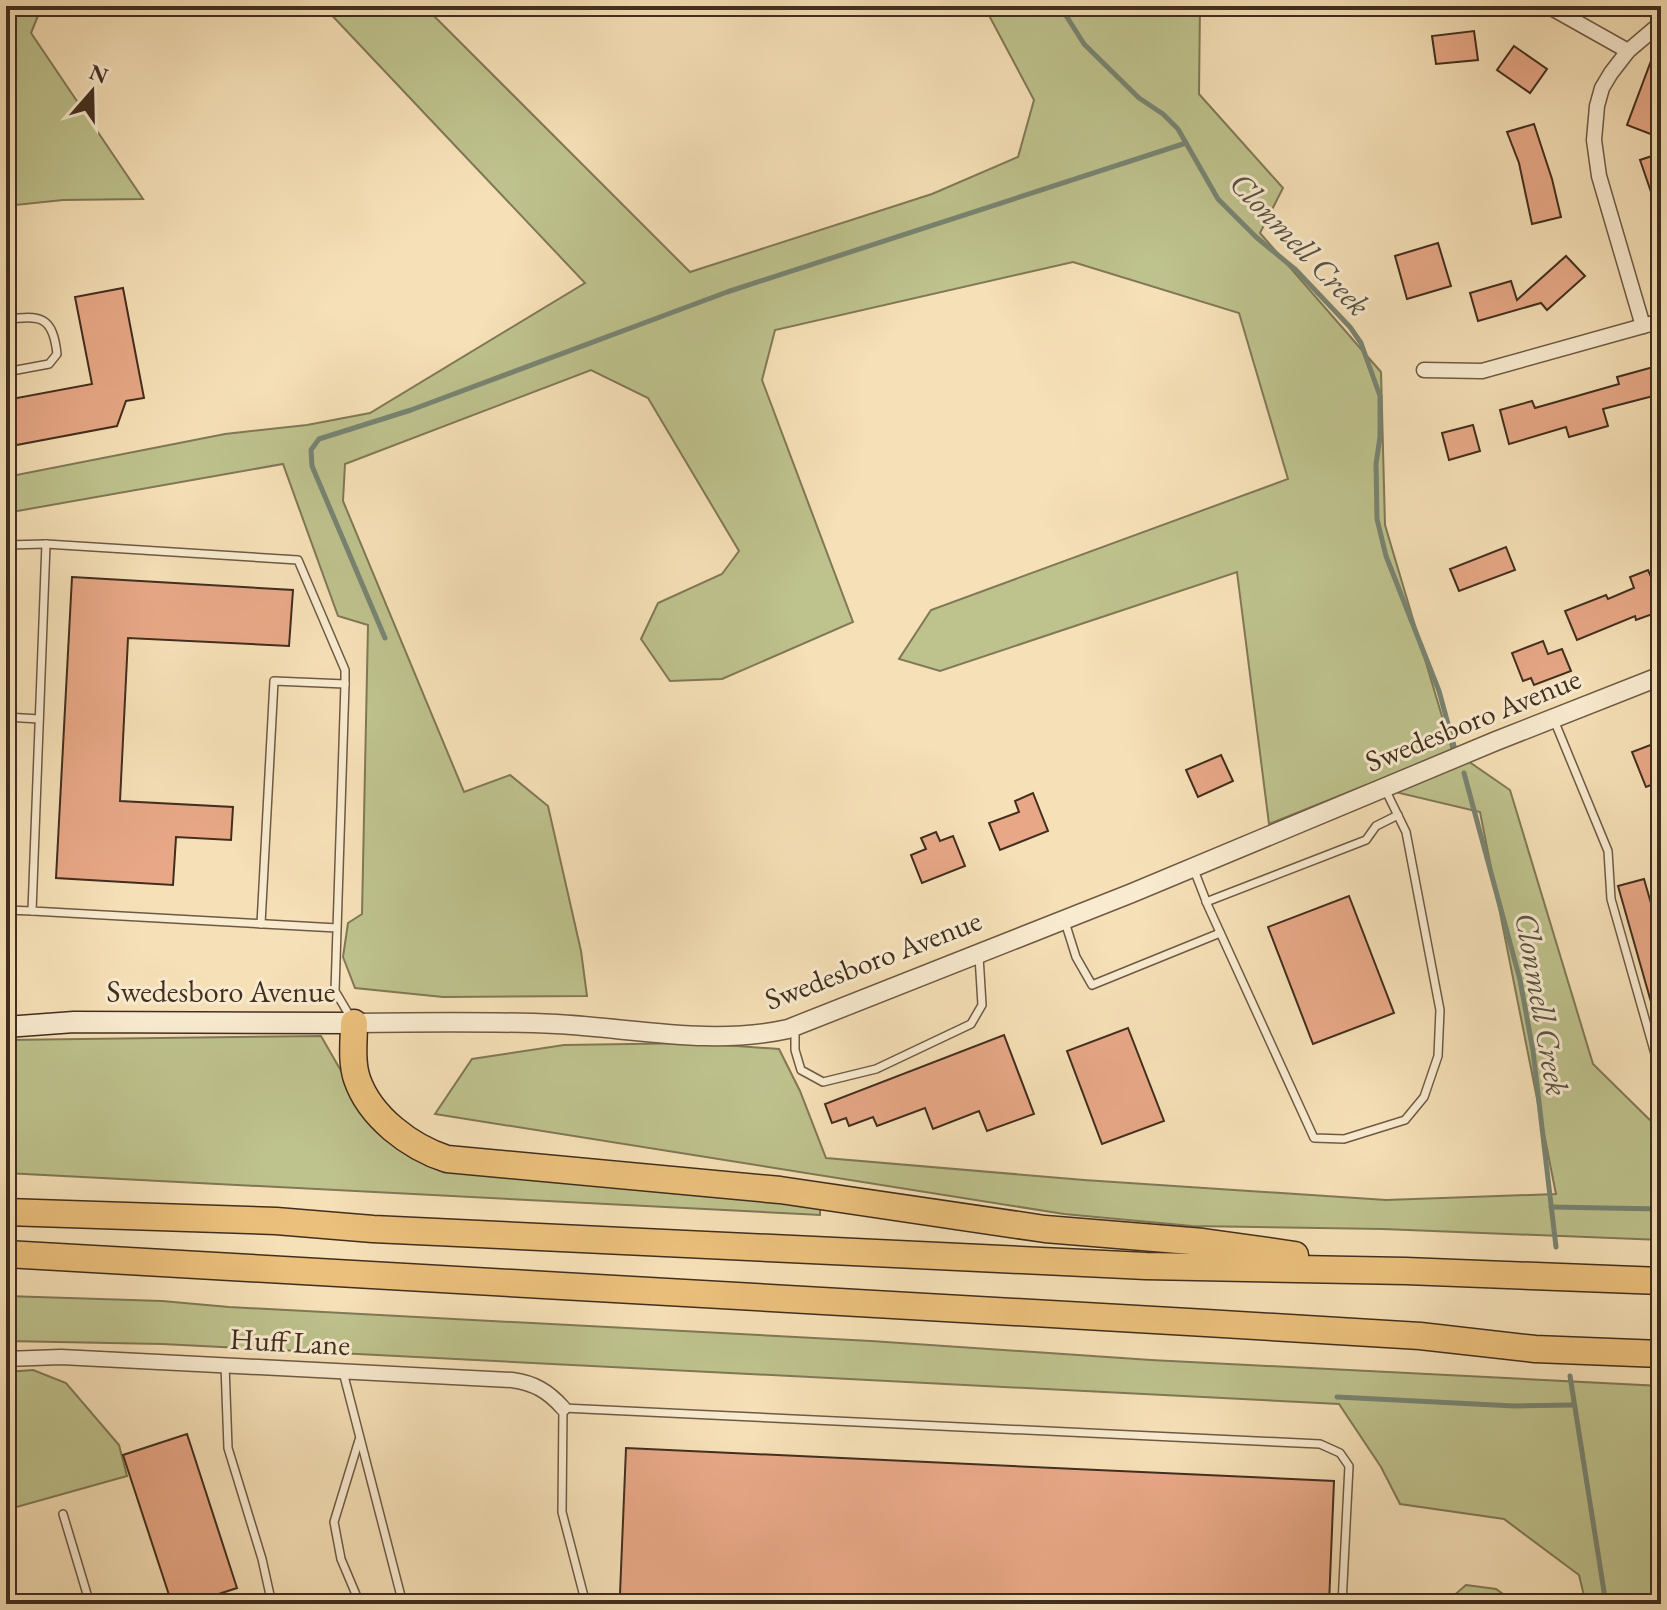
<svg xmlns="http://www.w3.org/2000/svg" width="1667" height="1610" font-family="'EB Garamond',serif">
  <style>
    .green { fill: #bec28d; stroke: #807856; stroke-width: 2 }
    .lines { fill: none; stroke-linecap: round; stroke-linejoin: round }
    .stream { stroke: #788472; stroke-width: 5 }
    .building { fill: #e8a887; stroke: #412e1e; stroke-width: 2 }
    .service-casing { stroke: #6e5a44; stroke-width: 10 }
    .minor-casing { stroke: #6e5a44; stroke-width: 17 }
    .tertiary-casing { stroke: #6e5a44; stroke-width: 21 }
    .secondary-casing { stroke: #412e1e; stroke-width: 23 }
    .motorway-casing { stroke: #412e1e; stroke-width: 29 }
    .service { stroke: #f9ebd0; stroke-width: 7 }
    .minor { stroke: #f9ebd0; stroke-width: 14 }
    .tertiary { stroke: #f9ebd0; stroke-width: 18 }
    .secondary { stroke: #f9ebd0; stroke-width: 20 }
    .motorway { stroke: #ebc07c; stroke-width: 26 }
    .labels { text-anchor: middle; stroke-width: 6; stroke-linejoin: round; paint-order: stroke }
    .street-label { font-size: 30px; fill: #412e1e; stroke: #f9ebd0 }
    .water-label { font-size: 32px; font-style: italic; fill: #585241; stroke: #f9ebd0 }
  </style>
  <rect width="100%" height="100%" fill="#f6e0b7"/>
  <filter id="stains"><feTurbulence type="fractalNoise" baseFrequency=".0025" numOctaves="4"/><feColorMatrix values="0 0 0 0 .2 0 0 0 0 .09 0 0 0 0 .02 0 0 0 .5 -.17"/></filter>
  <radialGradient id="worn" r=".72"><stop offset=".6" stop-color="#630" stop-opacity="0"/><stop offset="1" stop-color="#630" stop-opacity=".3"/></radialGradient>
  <g class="green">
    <path d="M6 6H42L31 33 143 199 63 200 6 206Z"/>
    <path d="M323 6H424L690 272 932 194 1018 157 1034 100 984 6H1200L1199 94 1283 188 1260 233 1381 372 1385 525 1452 750 1510 790 1593 1064 1661 1131V1240L1383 1229 1192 1226 1064 1214 435 1114 472 1059 564 1045 696 1043 779 1049 800 1091 826 1158 1084 1180 1386 1200 1556 1194 1480 812 1366 785 1269 824 1237 572 940 671 899 659 931 610 1288 479 1239 313 1073 262 775 330 762 380 853 622 722 679 670 681 641 639 658 603 722 574 739 551 648 398 591 370 345 464 343 501 464 792 510 775 548 806 581 951 587 996 443 997 355 988 343 957 348 923 362 914 368 625 338 616 283 464 6 513V477L225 434 307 425 370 413 585 283Z"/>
    <path d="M321 1036 360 1104 413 1158 820 1201V1215L6 1173V1040Z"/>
    <path d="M6 1296 162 1301 229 1307 871 1341 1151 1360 1661 1386V1604H1586L1579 1575 1504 1519 1400 1504 1381 1467 1339 1404 162 1344 6 1341Z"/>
    <path d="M33 1370 66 1383 119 1445 127 1476 6 1510V1372Z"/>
    <path d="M1466 1585 1496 1589 1517 1604H1444Z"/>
  </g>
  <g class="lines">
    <g class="stream">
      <path d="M1060 6 1084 44 1139 98 1163 114 1178 129 1218 199 1256 237 1296 270 1350 327 1361 343 1380 396V437L1376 464 1377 519 1386 556 1439 691 1454 746"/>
      <path d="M385 638 312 466 311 450 319 439 411 410 727 292 1186 143"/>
      <path d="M1464 773 1520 980 1533 1051 1556 1247"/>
      <path d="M1551 1207 1661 1209"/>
      <path d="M1570 1376 1606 1604"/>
      <path d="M1337 1397 1514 1406 1574 1405"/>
    </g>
  </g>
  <g class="building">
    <path d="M1474 31 1478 60 1436 64 1432 36Z"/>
    <path d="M1660 37H1661V138L1627 125Z"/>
    <path d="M1514 46 1547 69 1530 93 1497 70Z"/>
    <path d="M1534 124 1552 179 1561 217 1532 224 1519 163 1507 132Z"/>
    <path d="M1661 153V214L1659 215 1640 160Z"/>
    <path d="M1438 243 1451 286 1407 299 1395 256Z"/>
    <path d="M1566 256 1585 276 1547 310 1541 303 1478 321 1470 293 1511 281 1517 300Z"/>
    <path d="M123 288 144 398 126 401 117 426 6 447V400L92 384 75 297Z"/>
    <path d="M1657 366 1661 394 1603 409 1608 426 1569 437 1566 427 1509 444 1500 410 1532 401 1535 408 1619 384 1617 377Z"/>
    <path d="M1473 425 1480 451 1449 460 1442 433Z"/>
    <path d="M1506 547 1515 570 1459 591 1450 569Z"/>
    <path d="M1648 570 1653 581 1661 578V611L1636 620 1635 616 1577 640 1565 611 1606 595 1608 599 1634 588 1630 577Z"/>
    <path d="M72 577 293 590 289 646 128 638 120 801 233 807 231 840 176 837 173 885 56 878Z"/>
    <path d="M1543 641 1548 654 1562 649 1571 671 1534 685 1531 678 1523 681 1512 653Z"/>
    <path d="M1661 741V781L1646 787 1632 752Z"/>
    <path d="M1221 755 1233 781 1198 797 1186 770Z"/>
    <path d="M1033 793 1048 831 1000 850 989 823 1019 812 1015 801Z"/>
    <path d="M936 832 940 841 953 836 965 866 922 883 911 855 926 849 921 838Z"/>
    <path d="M1644 879 1661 938V1023H1657L1618 886Z"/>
    <path d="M1349 896 1394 1013 1313 1044 1268 927Z"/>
    <path d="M1128 1028 1164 1121 1102 1144 1067 1051Z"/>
    <path d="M1004 1035 1034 1114 987 1131 979 1111 933 1129 925 1108 877 1126 873 1117 849 1126 846 1118 832 1123 825 1104Z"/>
    <path d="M187 1434 237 1588 188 1604H172L123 1455Z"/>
    <path d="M626 1448 1334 1481 1329 1604H659V1596L620 1594Z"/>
  </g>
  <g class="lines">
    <g class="service-casing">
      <g id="service">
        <path d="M6 320C41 314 53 317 57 354L49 364 6 372"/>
        <path d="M6 545 46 544"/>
        <path d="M6 717 39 719"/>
        <path d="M1554 720 1608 851 1611 899 1661 1075"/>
        <path d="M1661 869 1655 868 1661 891"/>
        <path d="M1194 870 1208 906 1314 1138 1344 1139 1405 1120 1424 1097 1438 1056 1440 1010 1406 832 1385 789"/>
        <path d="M1206 902 1366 840 1376 826 1398 815"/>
        <path d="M6 910 32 911"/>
        <path d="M1065 922 1076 957 1092 985 1220 933"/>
        <path d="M261 924 274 681 345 684"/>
        <path d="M337 928 32 911 46 544 298 560 345 670V684L335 991 351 1018"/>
        <path d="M795 1028V1050L801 1070 823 1082 876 1069 971 1024 982 1005 979 956"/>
        <path d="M225 1365 228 1448 262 1559 272 1604"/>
        <path d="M343 1372 403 1604"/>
        <path d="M359 1440 334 1522 341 1559 360 1604"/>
        <path d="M63 1514 90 1604"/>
        <path d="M586 1604 562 1512 563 1408 1320 1444 1340 1453 1349 1466 1342 1604"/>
      </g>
    </g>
    <g class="minor-casing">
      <g id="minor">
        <path d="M1548 6 1628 51"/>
        <path d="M1643 326 1599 176 1594 140 1597 106 1602 88 1611 73 1628 51 1661 23"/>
        <path d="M1424 370 1482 371 1661 321"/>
        <path d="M6 1359 61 1357 512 1380C534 1383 548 1391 563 1408"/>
      </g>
    </g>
    <g class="tertiary-casing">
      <path id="tertiary" d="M354 1023C421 1022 489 1021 556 1024 633 1028 712 1046 788 1029L1132 893 1496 741 1661 676"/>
    </g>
    <g class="secondary-casing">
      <path id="secondary" d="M6 1027 74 1022 354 1023"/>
    </g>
    <g class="motorway-casing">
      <g id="motorway">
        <path d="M354 1023C354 1041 351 1061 357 1079 370 1117 410 1147 447 1159L780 1190 1045 1229 1203 1242 1295 1255"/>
        <path d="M6 1212 276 1221 373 1229 1146 1266 1406 1271 1661 1281"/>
        <path d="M6 1254 1206 1323 1420 1336 1535 1349 1661 1354"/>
      </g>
    </g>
    <use href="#service" class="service"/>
    <use href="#minor" class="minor"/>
    <use href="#tertiary" class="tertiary"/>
    <use href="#secondary" class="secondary"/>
    <use href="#motorway" class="motorway"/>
  </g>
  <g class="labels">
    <g class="street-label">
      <text transform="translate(1473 720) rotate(-22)" y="10">Swedesboro Avenue</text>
      <text transform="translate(873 960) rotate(-21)" y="10">Swedesboro Avenue</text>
      <text x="221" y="1002">Swedesboro Avenue</text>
      <text transform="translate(290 1342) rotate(3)" y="10">Huff Lane</text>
    </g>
    <g class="water-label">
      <text transform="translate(1300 244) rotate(46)" y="11">Clonmell Creek</text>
      <text transform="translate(1542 1004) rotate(80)" y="11">Clonmell Creek</text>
    </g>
  </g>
  <rect width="1667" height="1610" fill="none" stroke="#f6e0b7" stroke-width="32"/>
  <rect x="8" y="8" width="1651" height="1594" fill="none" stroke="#412e1e" stroke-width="4"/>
  <rect x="16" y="16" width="1635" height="1578" fill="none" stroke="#412e1e" stroke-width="2"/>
  <g transform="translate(92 92) rotate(20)" stroke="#f9ebd0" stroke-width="6" paint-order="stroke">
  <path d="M0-6L14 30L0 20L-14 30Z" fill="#412e1e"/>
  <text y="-12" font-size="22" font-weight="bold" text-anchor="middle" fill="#412e1e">N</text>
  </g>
  <rect width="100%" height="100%" filter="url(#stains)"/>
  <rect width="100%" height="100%" fill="url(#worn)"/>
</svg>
